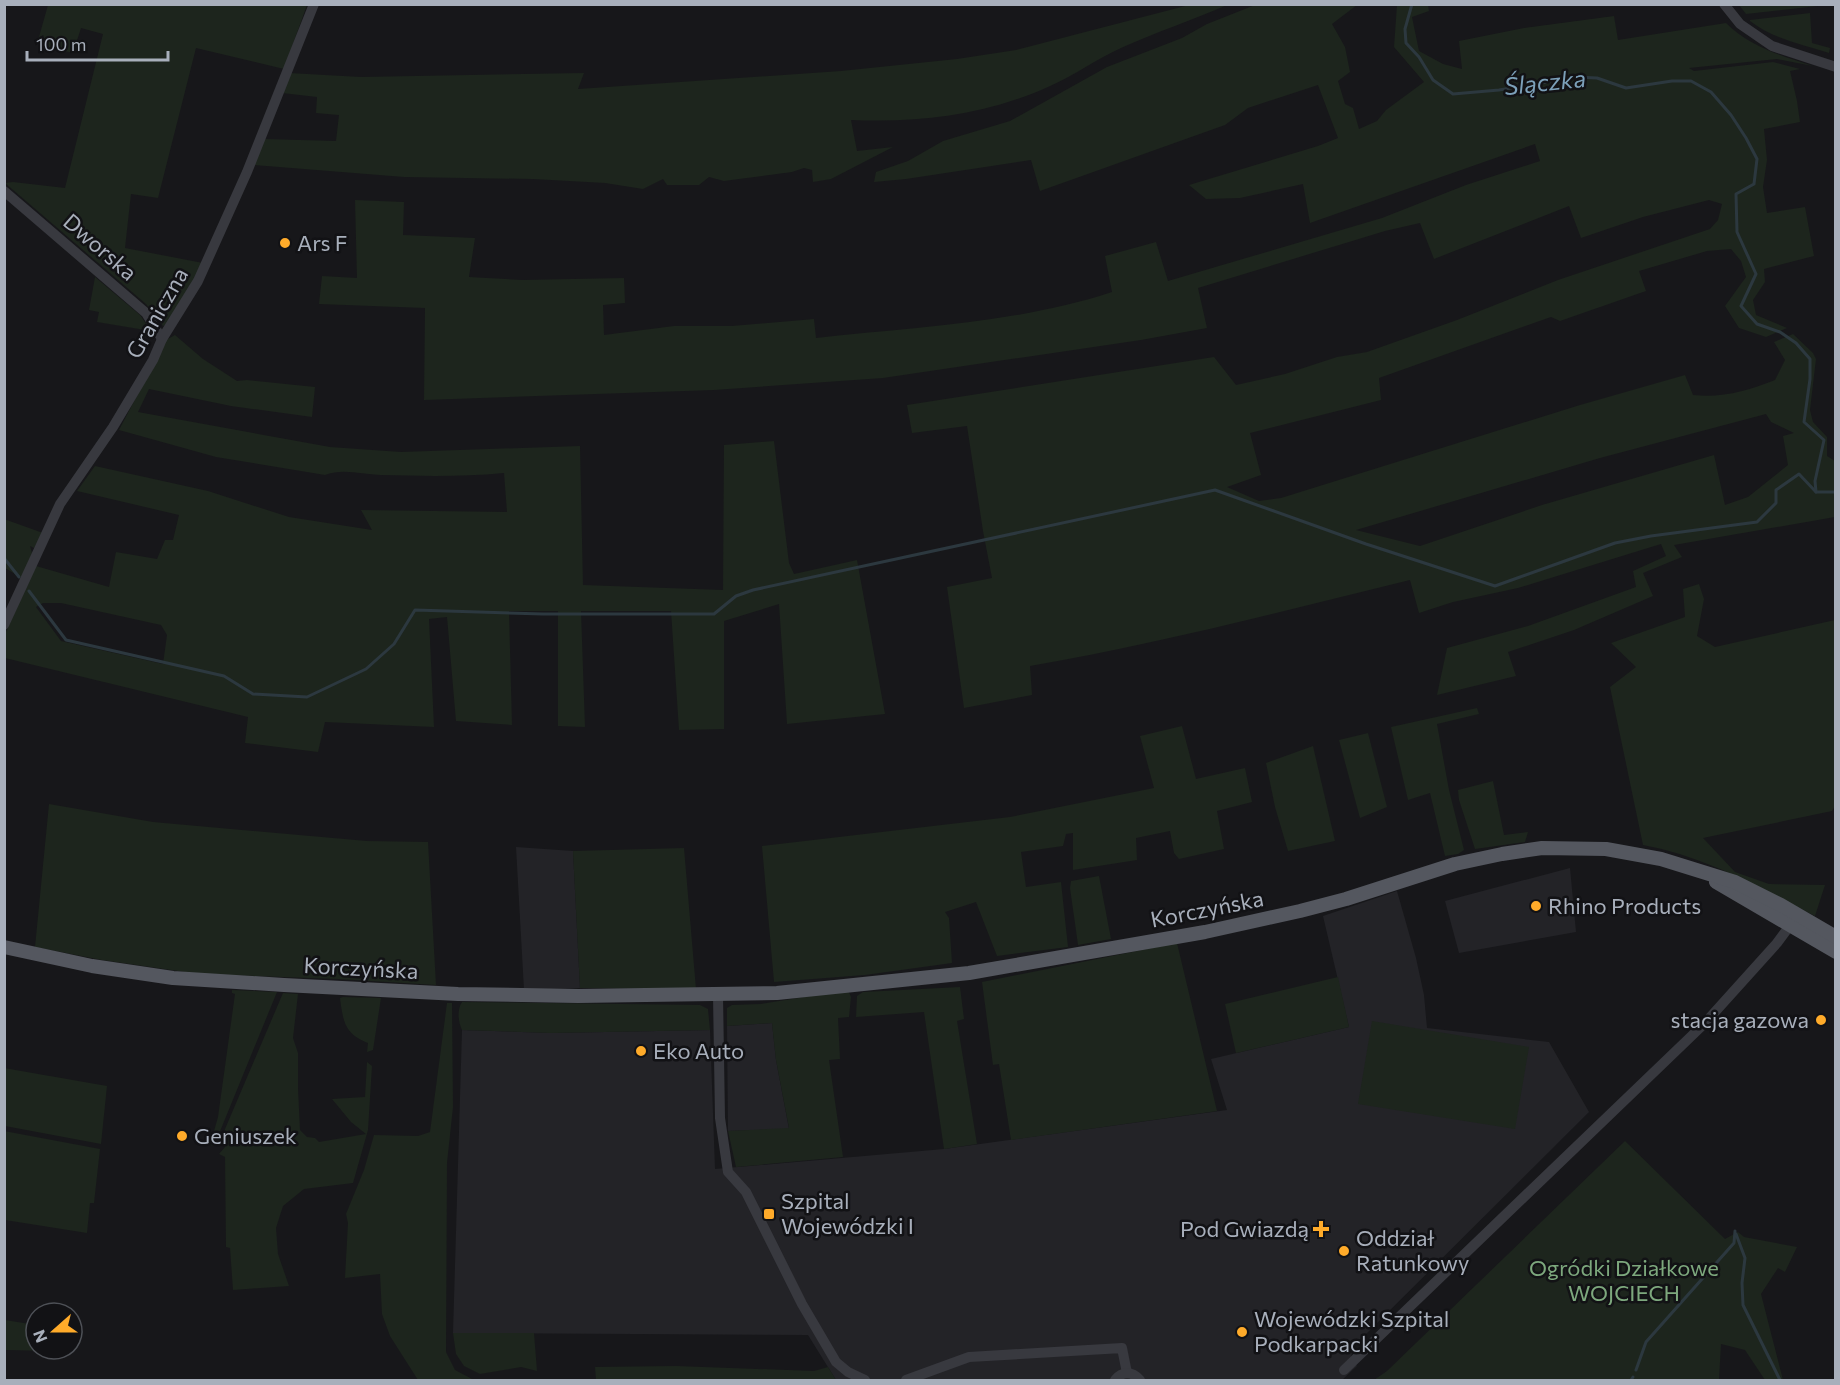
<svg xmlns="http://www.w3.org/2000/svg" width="1840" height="1385" font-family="Commissioner,sans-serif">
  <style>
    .built { fill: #232327 }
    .green { fill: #1d251d; fill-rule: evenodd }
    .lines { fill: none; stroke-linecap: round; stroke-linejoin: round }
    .stream { stroke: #2c383f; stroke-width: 3 }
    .minor { stroke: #38393f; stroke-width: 10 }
    .major { stroke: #54575f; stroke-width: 14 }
    .poi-dot { fill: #ffab2a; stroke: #121215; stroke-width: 2 }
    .labels { text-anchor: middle; stroke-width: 5; stroke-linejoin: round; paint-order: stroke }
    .poi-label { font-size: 22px; fill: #a8afbb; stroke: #121215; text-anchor: start }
    .street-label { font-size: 22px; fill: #a8afbb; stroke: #121215 }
    .park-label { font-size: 22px; fill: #7da87d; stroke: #121215 }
    .water-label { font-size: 24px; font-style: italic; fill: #7ca0b9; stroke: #121215 }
  </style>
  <rect width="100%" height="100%" fill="#17171a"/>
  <g class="built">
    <path d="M516 847 573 851 580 988 524 990Z"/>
    <path d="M1570 868 1576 932 1459 953 1445 901Z"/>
    <path d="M1397 891 1416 958 1424 995 1427 1028 1549 1042 1589 1112 1353 1347 1351 1357 1357 1366 1342 1380H836L808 1335 453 1333 462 1030 551 1033 710 1030 715 1169 944 1149 1227 1110 1211 1059 1349 1027 1323 916Z"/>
    <path d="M772 1023 776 1060 789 1129 728 1131 727 1026Z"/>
  </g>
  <g class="green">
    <path d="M1835 4 1746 14 1739 5V4Z"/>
    <path d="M48 5H307L284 69 196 48 158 198 131 194 125 248 203 263 169 324 163 326 146 304 5 183 13 182 65 188 103 34 81 28 73 53 37 44Z"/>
    <path d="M1189 5H1227C1193 20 1156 32 1121 48 1096 59 1074 76 1048 87 985 115 921 123 851 120L857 151 893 147 831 179 813 182 812 170 804 168 792 172 724 181 709 177 699 185H667L663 179 643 189 605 183 533 179 404 177 254 165 264 139 336 141 339 115 316 113 317 97 282 93 289 73 361 77 584 73 578 89 841 71 957 59 1016 50Z"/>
    <path d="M1255 5H1357L1332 24 1345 47 1350 72 1338 81 1345 104 1353 108 1359 129 1377 121 1386 110 1424 82 1394 47 1397 5H1428L1429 11 1412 17 1419 51 1443 64 1462 69 1459 41 1524 28 1614 16 1618 40 1726 23C1750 47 1782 56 1813 66L1777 59 1689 68 1694 71 1773 62 1800 69 1790 71 1797 101 1800 122 1764 129 1767 160 1763 187 1767 213 1805 207 1814 256 1764 269 1765 282 1753 300 1756 315 1787 328 1766 337 1739 328 1725 306 1746 277 1741 261 1731 249 1707 251 1639 271 1646 291 1560 321 1551 317 1379 378 1381 400 1250 433 1261 475 1227 487 1259 501 1281 498 1580 405 1685 375 1693 395C1722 398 1748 391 1775 380L1785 360 1774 342 1793 334 1813 353 1816 359 1810 410 1813 422 1827 437V456L1835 461V517L1674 545 1682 557 1643 573 1653 596 1574 630 1508 652 1516 676 1437 695 1447 648 1528 626 1636 587 1633 571 1666 556 1661 544 1518 588 1453 602 1419 613 1410 580C1284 611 1158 644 1030 666L1032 695 964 708 947 587 992 578 983 531 967 426 912 433 907 405 1214 357 1236 385 1285 374 1337 357 1367 352 1457 320 1558 280 1710 229 1718 220 1722 204 1709 200 1643 217 1581 238 1569 206 1434 259 1420 223 1385 231 1198 288 1207 328 1141 340 883 378 714 390 424 400 425 308 319 304 322 276 357 278 355 200 404 202 403 235 475 238 469 277 522 280 624 278 625 303 603 305 604 335 674 326H732L814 319 816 338C914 327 1018 323 1112 292L1105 256 1156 242 1168 281 1382 218 1466 185 1540 161 1535 144 1310 223 1303 184 1240 198 1206 199 1189 185 1318 146 1338 138 1318 85 1248 108 1225 125 1040 191 1031 160 906 179 874 182 876 172 908 161 943 141 1010 121 1107 67 1182 38 1207 24ZM1766 414 1771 422 1794 433 1783 436 1788 465 1748 497 1725 505 1714 455 1542 505 1420 546 1356 530 1600 458Z"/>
    <path d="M1810 13 1812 43 1830 48 1829 53C1801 44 1773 39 1750 21V20Z"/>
    <path d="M95 277 140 315 151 331 97 322 99 312 89 310Z"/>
    <path d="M175 335 203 359 237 381 247 380 315 387 312 417 231 406 149 389 138 412 330 447 401 452 580 446 583 585 723 590 724 445 774 441 789 563 794 574 857 560 885 714 787 724 779 604 724 621V729L679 730 671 611H581L585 727 558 726V611H509L512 725 456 721 447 617 429 619 434 727 325 722 318 752 245 743 248 717 5 658 4 636 36 566 109 587 116 552 157 559 165 540H173L179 515 77 491 95 466 208 491 289 517 372 530 361 510 507 512 504 473C463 477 421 476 380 475 362 474 342 468 325 475L216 457 119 430 166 340ZM43 603H61L161 625 167 635 163 664 61 641 36 607Z"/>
    <path d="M4 519 43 533 34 548 30 546 32 553 22 578 5 568Z"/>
    <path d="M1699 584 1704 599 1697 636 1715 647 1835 620 1836 804 1832 811 1703 838 1735 872 1769 884 1825 885 1815 916C1758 887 1707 857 1643 845L1610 687 1636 667 1611 643 1685 617 1683 589Z"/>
    <path d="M1477 708 1479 714 1437 724 1449 790 1464 850 1458 854 1445 856 1430 793 1408 800 1391 727Z"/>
    <path d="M1182 726 1196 779 1245 768 1252 802 1217 811 1224 849 1179 859 1174 853 1170 831 1136 838 1137 860 1073 870V833L1066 834 1063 846 1021 852 1026 887 1061 882 1068 947 997 956 976 902 945 912 949 918 952 963 865 975 774 982 762 846 1010 817 1154 788 1140 736Z"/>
    <path d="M1368 733 1387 807 1360 818 1339 740Z"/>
    <path d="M1313 746 1335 841 1288 851 1275 807 1266 763Z"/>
    <path d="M1493 781 1504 835 1528 832 1525 842 1475 849 1459 800 1458 790Z"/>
    <path d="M49 804 153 822 367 841 428 842 436 985 338 979 199 974 102 960 35 947Z"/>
    <path d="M684 848 696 989 580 988 573 851Z"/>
    <path d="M1099 876 1111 939 1078 945 1070 888 1071 881Z"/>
    <path d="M1177 943 1217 1111 1011 1140 999 1064 993 1065 982 982Z"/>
    <path d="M1338 977 1349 1027 1236 1053 1225 1004Z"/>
    <path d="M960 987 964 1019 957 1021 977 1144 944 1149 924 1012 856 1017 857 996 863 992Z"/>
    <path d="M232 990 277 992 214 1146 210 1145 218 1117 235 994 232 993Z"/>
    <path d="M848 990 851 997 849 1017 838 1018 840 1059 829 1060 843 1157 736 1167 728 1131 789 1128 776 1060 772 1023 727 1026V1008L732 1005 761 1004Z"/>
    <path d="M283 993 298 994 293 1038 298 1053V1088L300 1130 307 1137 315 1138 319 1142 366 1134 351 1122 332 1099 365 1097 367 1062 372 1066 368 1130 353 1183 304 1189 283 1206 276 1228 278 1254 289 1286 233 1290 230 1248 226 1247 225 1157 219 1154 225 1147 221 1142 225 1129Z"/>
    <path d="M343 997 381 998 373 1050 367 1052 368 1043C345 1034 343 1022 340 998Z"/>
    <path d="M462 1002 700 1005 708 1009 710 1030 551 1033 462 1030C458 1022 457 1009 462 1002Z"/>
    <path d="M447 1003H452L453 1107 447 1163 446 1352 455 1370 474 1380H418L390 1336 382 1314 380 1274 345 1278 348 1223 346 1214 364 1170 374 1135 418 1136 430 1132Z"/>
    <path d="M1372 1021 1529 1047 1515 1129 1358 1104Z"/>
    <path d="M4 1068 107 1086 101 1144 5 1126Z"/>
    <path d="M4 1131 100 1149 94 1203H90L87 1233 5 1220Z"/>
    <path d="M1625 1141 1725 1239 1738 1232 1744 1237 1797 1247 1785 1272 1778 1268 1761 1294 1783 1380H1765L1745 1350 1721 1344 1719 1380H1374L1387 1371Z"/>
    <path d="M5 1320 36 1325V1349H68L65 1356 52 1351 5 1350Z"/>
    <path d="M453 1333H534L537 1371 521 1367 480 1374 464 1366 456 1354Z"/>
    <path d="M676 1366 814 1371 828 1367 836 1380H596L595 1367Z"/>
  </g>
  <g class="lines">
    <g class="stream">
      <path d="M1412 4 1405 29 1406 43 1419 57 1433 80 1453 94 1499 90 1576 77 1597 78 1626 88 1672 81H1691L1711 92 1731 115 1746 138 1757 159 1754 184 1736 194 1737 232 1756 274 1741 306 1757 324 1780 332 1796 343 1810 359V379L1804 422 1824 440 1815 481 1816 492H1836"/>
      <path d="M4 558 19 577"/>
      <path d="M29 591 66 640 224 676 253 694 307 697 366 669 394 644 415 610 543 614H714L736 596 753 590 1215 490 1366 544 1495 586 1615 543 1651 536 1757 522 1776 503V490L1799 474 1816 492"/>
      <path d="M1736 1234 1745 1258 1742 1283 1743 1305 1780 1380"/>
      <path d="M1636 1370 1646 1342 1734 1243 1735 1231"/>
      <path d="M1631 1380 1633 1377"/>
    </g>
    <g class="minor">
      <path d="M1724 4 1740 24 1772 46 1836 67"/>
      <path d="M4 191 146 313 162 339"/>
      <path d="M4 625 60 504 113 427 153 360 162 339 198 281 247 172 314 4"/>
      <path d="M718 995 720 1118 728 1172 746 1192 802 1304 836 1362 848 1372 865 1380"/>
      <path d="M1344 1370 1705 1023 1777 943 1794 920"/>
      <path d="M906 1380 969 1357 1122 1348 1127 1373"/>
      <path d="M1115 1380C1122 1371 1132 1371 1140 1380"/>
    </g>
    <g class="major">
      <path d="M1716 882 1836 952"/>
      <path d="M4 947 92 966 173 978 284 985 458 994 578 996 777 993 969 973 1205 932 1300 911 1346 899 1455 864 1502 854 1542 848 1606 849 1661 859 1735 882 1781 905 1836 937"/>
    </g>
  </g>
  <g class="poi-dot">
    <circle cx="285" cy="243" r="6"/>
    <circle cx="1536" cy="906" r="6"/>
    <circle cx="1821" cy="1020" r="6"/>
    <circle cx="641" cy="1051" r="6"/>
    <circle cx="182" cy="1136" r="6"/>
    <rect x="763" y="1208" width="12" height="12" rx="3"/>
    <path d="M1318 1220h6v6h6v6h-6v6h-6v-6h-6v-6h6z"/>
    <circle cx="1344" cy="1251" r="6"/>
    <circle cx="1242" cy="1332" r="6"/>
  </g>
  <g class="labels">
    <g class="poi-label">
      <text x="297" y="251">Ars F</text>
      <text x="1548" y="914">Rhino Products</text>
      <text x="1809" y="1028" text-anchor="end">stacja gazowa</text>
      <text x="653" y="1059">Eko Auto</text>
      <text x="194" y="1144">Geniuszek</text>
      <text x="781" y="1209">Szpital<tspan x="781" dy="25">Wojewódzki I</tspan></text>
      <text x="1309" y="1237" text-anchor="end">Pod Gwiazdą</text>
      <text x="1356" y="1246">Oddział<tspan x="1356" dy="25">Ratunkowy</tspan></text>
      <text x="1254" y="1327">Wojewódzki Szpital<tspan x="1254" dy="25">Podkarpacki</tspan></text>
    </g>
    <g class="street-label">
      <text transform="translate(100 247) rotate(41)" y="8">Dworska</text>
      <text transform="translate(157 313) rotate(-60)" y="8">Graniczna</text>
      <text transform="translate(1207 909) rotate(-11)" y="8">Korczyńska</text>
      <text transform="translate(361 968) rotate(3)" y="8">Korczyńska</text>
    </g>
    <g class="park-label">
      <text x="1624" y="1276">Ogródki Działkowe<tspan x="1624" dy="25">WOJCIECH</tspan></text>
    </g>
    <g class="water-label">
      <text transform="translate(1545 83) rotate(-6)" y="8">Ślączka</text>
    </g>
  </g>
  <rect width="1840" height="1385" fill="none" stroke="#a8afbb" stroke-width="12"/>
  <g transform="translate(54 1331) rotate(249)"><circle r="28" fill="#121215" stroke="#4e5157" stroke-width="1.5"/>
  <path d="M0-4.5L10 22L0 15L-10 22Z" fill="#ffab2a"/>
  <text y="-9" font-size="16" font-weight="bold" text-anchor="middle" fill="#a8afbb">N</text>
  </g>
  <path d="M27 51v9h141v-9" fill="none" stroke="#a8afbb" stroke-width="3"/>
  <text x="36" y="51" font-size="18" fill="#a8afbb" stroke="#121215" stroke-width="4.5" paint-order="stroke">100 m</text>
</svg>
